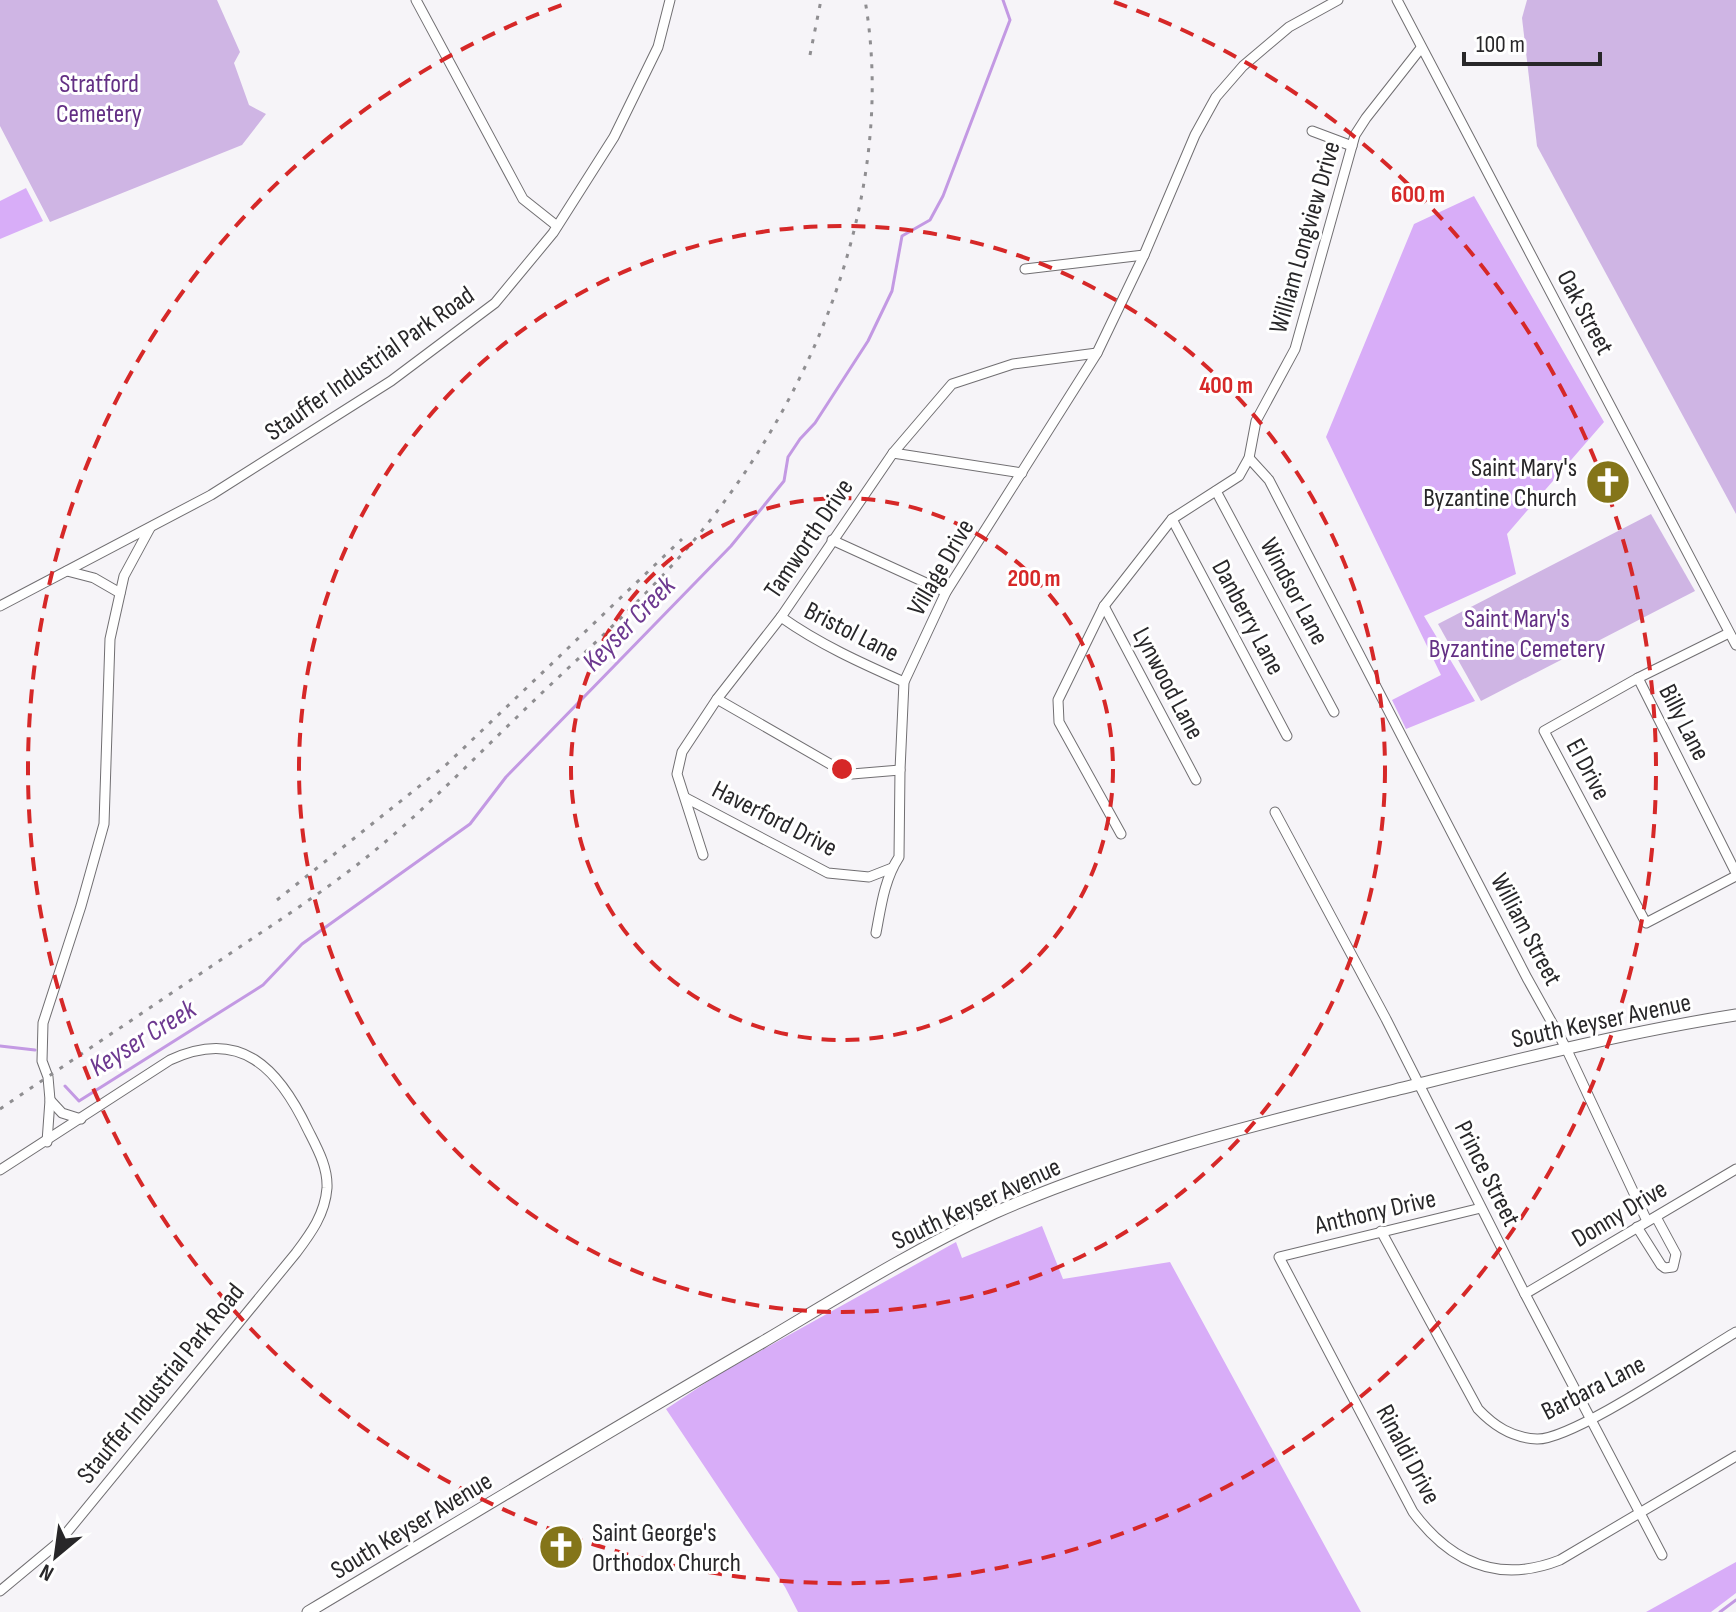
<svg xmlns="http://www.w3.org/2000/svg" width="1736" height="1612" font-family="'Sofia Sans Condensed',sans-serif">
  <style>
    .green { fill: #cfb5e4 }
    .forest { fill: #d8adf8 }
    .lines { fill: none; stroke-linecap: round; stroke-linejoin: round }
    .stream { stroke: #c399e3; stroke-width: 3 }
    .minor-casing { stroke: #716f72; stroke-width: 11 }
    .major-casing { stroke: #716f72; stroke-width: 13 }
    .minor { stroke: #fff; stroke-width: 9 }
    .major { stroke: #fff; stroke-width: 11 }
    .rail { stroke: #8f8e91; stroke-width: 3; stroke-dasharray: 4 8; stroke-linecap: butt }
    .ring { fill: none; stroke: #d62828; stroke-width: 4; stroke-dasharray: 14 10 }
    .labels { text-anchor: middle; stroke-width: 6; stroke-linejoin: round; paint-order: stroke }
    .park-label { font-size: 26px; fill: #632f84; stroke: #fff }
    .street-label { font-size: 26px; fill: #282729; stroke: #fff }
    .poi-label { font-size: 26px; fill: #282729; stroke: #fff; text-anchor: end }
    .water-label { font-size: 28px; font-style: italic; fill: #6d3990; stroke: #fff }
    .centre { fill: #d62828; stroke: #fff; stroke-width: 4 }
    .ring-label { font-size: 24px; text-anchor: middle; font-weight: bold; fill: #d62828; stroke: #fff; stroke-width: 6; stroke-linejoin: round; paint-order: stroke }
  </style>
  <rect width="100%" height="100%" fill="#f6f4f8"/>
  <g class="green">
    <path d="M0 0H217L240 52 234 63 249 105 266 114 242 145 50 222 0 126Z"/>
    <path d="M1527 0H1736V514L1537 146 1522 18Z"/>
    <path d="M1651 514 1695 591 1481 701 1438 624Z"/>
  </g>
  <g class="forest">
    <path d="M26 188 43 221 0 239V201Z"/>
    <path d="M1474 196 1604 422 1507 534 1516 574 1424 616 1475 701 1406 729 1392 700 1441 675 1326 437 1414 224Z"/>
    <path d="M1042 1226 1063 1279 1170 1262 1361 1612H798L785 1587 666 1409 719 1374 956 1242 962 1258Z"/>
    <path d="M1736 1562V1593L1711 1612H1646Z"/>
  </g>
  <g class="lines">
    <g class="stream">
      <path d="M0 1046 35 1050"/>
      <path d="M65 1086 79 1101 263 985 302 944 470 824 506 777 731 546 784 481 788 457 800 439 815 423 868 341 892 291 902 236 930 220 943 196 1010 20 1003 0"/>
      <path d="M1720 1612 1736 1600"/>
    </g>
    <g class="minor-casing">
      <g id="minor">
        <path d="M416 0 523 199 557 226"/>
        <path d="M1397 0 1736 645"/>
        <path d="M1312 131 1352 146"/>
        <path d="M1025 269 1144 255"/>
        <path d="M893 453 1022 473"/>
        <path d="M1249 458 1269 480 1527 978 1566 1048 1647 1221"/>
        <path d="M1216 491 1334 712"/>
        <path d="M1172 519 1287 736"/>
        <path d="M832 540 946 592"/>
        <path d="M67 571 94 578 120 593"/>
        <path d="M0 606 211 495 391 381 495 303 553 233 614 137 658 47 670 0"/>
        <path d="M1104 606 1196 780"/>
        <path d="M781 617C819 644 861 663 904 682"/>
        <path d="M1729 633 1638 678 1544 731 1646 923 1736 876"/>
        <path d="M1638 678 1736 873"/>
        <path d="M717 699 837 768 852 774 900 770"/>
        <path d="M686 798 828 873 869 877 892 868"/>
        <path d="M1275 812 1386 1019 1525 1294 1662 1555"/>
        <path d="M1121 834 1059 722 1058 700 1104 606 1172 519 1239 476 1249 458 1256 421 1295 349 1355 135 1366 118 1421 48"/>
        <path d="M703 855 677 774 682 752 717 699 781 617 893 453 952 384 1013 364 1097 353"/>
        <path d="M876 933C881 907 884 880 899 857L900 770 904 682 946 592 1097 353 1144 255 1195 135 1216 97 1243 66 1289 27 1338 0"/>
        <path d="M50 1100 62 1113 81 1119"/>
        <path d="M47 1142 50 1100 48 1077 42 1061 43 1023 81 906 104 824 110 639 124 576 150 528"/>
        <path d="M0 1170 170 1060C241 1027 279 1069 308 1130 317 1148 328 1167 327 1188 325 1214 311 1233 296 1253L59 1542 0 1591"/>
        <path d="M1481 1208 1279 1257 1413 1512C1451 1563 1499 1584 1560 1560L1736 1456"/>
        <path d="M1637 1227 1661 1265 1665 1268 1673 1267 1676 1254 1656 1217"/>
        <path d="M1381 1231 1478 1409C1494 1426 1512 1438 1537 1439 1573 1440 1698 1354 1736 1332"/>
        <path d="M1525 1294 1736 1169"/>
      </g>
    </g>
    <g class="major-casing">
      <path id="major" d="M308 1612C459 1522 609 1431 761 1343 837 1298 913 1250 994 1213 1121 1157 1257 1124 1391 1091 1505 1063 1620 1033 1736 1015"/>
    </g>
    <use href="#minor" class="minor"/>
    <use href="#major" class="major"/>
    <g class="rail">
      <path d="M810 55 821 0"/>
      <path d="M277 900 447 764 682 539"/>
      <path d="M0 1109C74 1059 148 1009 222 959 263 931 305 904 345 874 407 828 460 772 516 718 574 661 637 607 690 545 814 399 898 193 865 0"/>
    </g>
  </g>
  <g class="ring">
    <circle cx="842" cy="769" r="271"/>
    <circle cx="842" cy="769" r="543"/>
    <path d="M1114 2A814 814 0 1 1 570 2"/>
  </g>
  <defs>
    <g id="church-disc" transform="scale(2.3)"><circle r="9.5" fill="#847519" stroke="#fff"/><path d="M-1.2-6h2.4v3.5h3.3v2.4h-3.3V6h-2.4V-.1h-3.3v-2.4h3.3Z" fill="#fff"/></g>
  </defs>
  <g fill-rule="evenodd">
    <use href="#church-disc" x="1608" y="482"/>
    <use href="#church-disc" x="561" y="1547"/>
  </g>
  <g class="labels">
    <g class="park-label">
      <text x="99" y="92">Stratford<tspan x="99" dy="30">Cemetery</tspan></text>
      <text x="1517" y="627">Saint Mary's<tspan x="1517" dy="30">Byzantine Cemetery</tspan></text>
    </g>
    <g class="street-label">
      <text transform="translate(1304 237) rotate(-74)" y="9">William Longview Drive</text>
      <text transform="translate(1586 312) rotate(62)" y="9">Oak Street</text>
      <text transform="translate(369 363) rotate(-35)" y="9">Stauffer Industrial Park Road</text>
      <text transform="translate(808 538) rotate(-56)" y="9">Tamworth Drive</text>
      <text transform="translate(940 567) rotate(-60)" y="9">Village Drive</text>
      <text transform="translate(1295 591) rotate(62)" y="9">Windsor Lane</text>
      <text transform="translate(1249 617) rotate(62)" y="9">Danberry Lane</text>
      <text transform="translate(852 631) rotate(27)" y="9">Bristol Lane</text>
      <text transform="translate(1169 683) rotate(62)" y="9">Lynwood Lane</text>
      <text transform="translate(1685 722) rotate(63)" y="9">Billy Lane</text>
      <text transform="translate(1589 769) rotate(62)" y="9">El Drive</text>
      <text transform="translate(775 818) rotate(27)" y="9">Haverford Drive</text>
      <text transform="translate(1527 929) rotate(62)" y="9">William Street</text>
      <text transform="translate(1601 1020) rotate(-12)" y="9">South Keyser Avenue</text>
      <text transform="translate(1488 1173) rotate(63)" y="9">Prince Street</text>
      <text transform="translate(976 1203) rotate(-25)" y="9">South Keyser Avenue</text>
      <text transform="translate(1375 1211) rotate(-13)" y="9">Anthony Drive</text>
      <text transform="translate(1619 1213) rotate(-31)" y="9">Donny Drive</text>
      <text transform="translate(160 1383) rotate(-51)" y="9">Stauffer Industrial Park Road</text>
      <text transform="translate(1593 1387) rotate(-27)" y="9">Barbara Lane</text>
      <text transform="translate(1409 1454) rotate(62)" y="9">Rinaldi Drive</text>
      <text transform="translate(411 1525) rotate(-31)" y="9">South Keyser Avenue</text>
    </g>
    <g class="poi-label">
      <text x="1577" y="476">Saint Mary's<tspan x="1577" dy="30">Byzantine Church</tspan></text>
      <text x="592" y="1541" text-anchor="start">Saint George's<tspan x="592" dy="30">Orthodox Church</tspan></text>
    </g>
    <g class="water-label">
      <text transform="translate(628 623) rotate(-46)" y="10">Keyser Creek</text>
      <text transform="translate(142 1037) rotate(-32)" y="10">Keyser Creek</text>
    </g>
  </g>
  <circle cx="842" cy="769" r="12" class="centre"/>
  <g class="ring-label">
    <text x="1418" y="202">600 m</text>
    <text x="1226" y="393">400 m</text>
    <text x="1034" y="586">200 m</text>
  </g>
  <g transform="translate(56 1556) rotate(209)" stroke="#ffffff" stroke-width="6" paint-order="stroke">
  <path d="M0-6L14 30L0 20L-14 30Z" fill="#282729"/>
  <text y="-12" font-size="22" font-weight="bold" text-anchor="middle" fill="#282729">N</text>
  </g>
  <path d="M1464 52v12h136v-12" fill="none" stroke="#282729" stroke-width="4"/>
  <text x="1476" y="52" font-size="24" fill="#282729" stroke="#ffffff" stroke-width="6" paint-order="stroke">100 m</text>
</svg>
